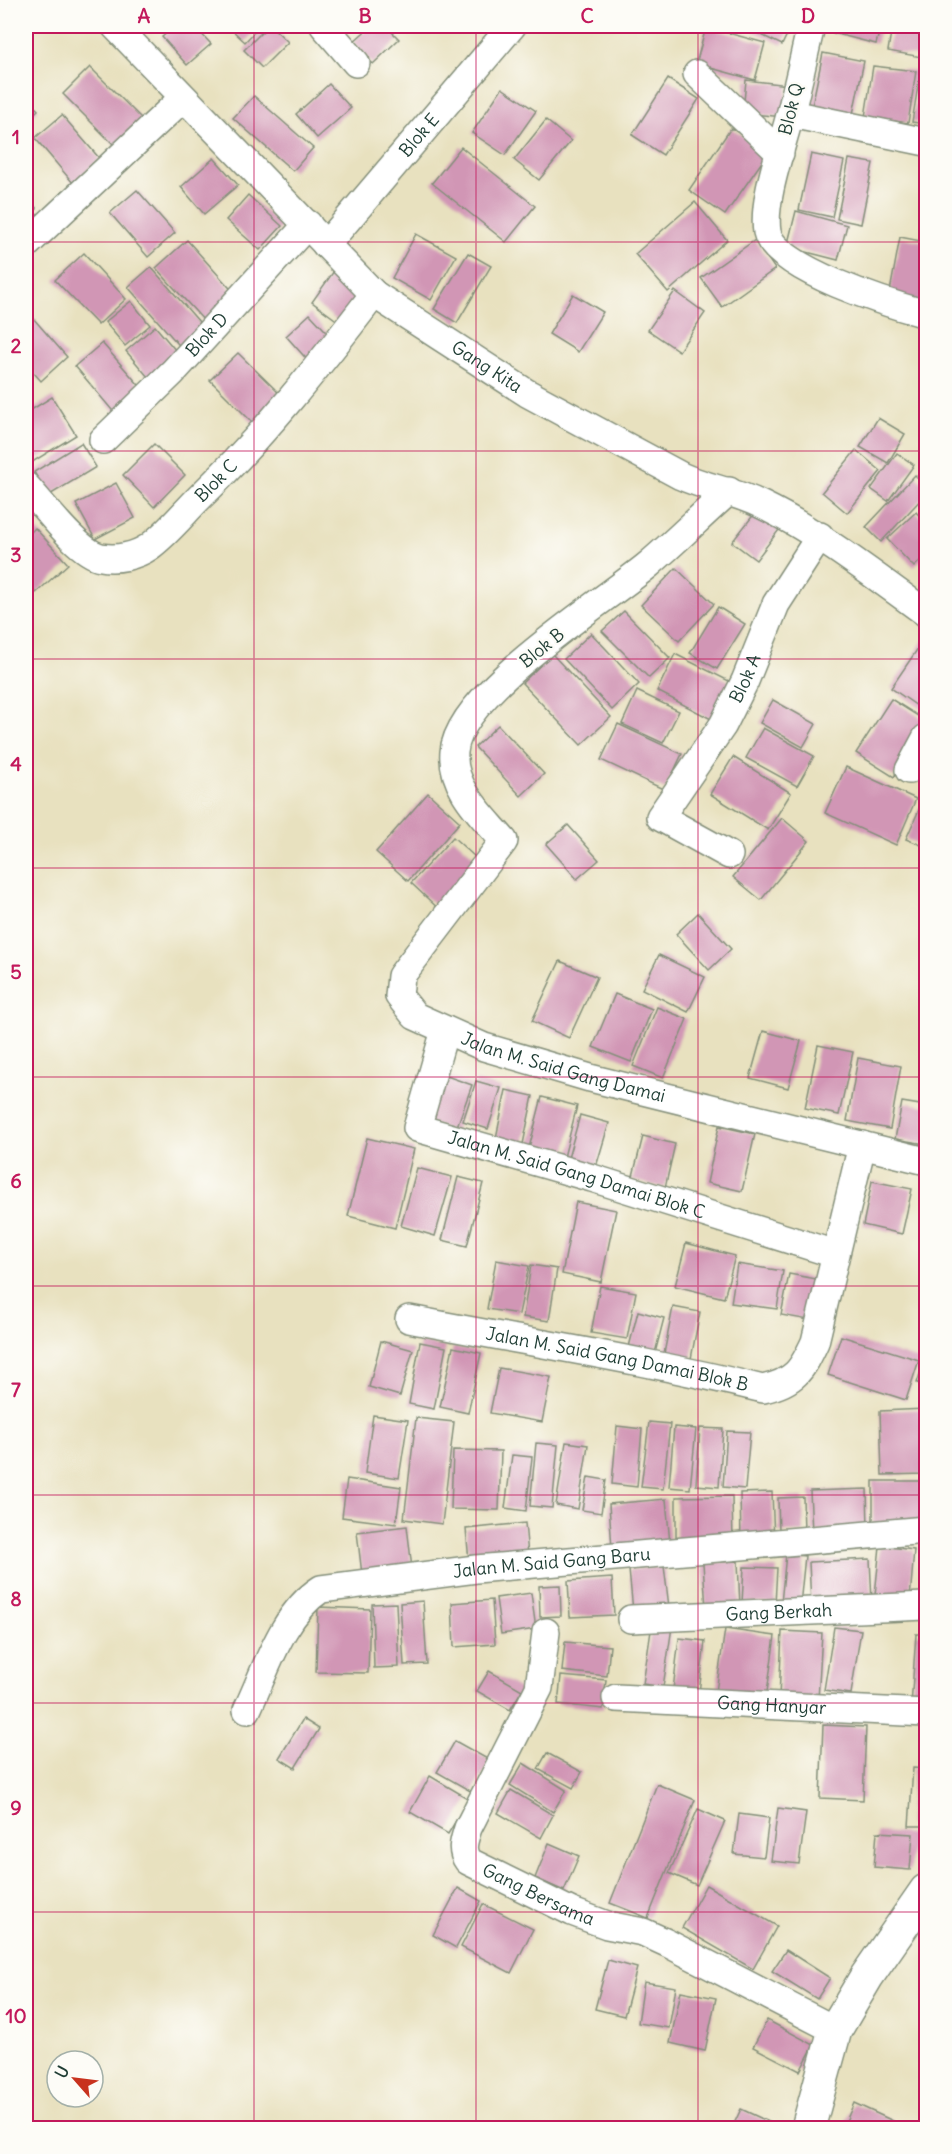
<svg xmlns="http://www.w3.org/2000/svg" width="952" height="2154" font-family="Delius,sans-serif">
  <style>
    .building { fill: #d196b5 }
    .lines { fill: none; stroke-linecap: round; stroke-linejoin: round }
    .minor-casing { stroke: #848f7a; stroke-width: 30 }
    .tertiary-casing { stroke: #848f7a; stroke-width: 36 }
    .minor { stroke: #fff; stroke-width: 27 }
    .tertiary { stroke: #fff; stroke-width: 33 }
    .grid { fill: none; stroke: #c2185b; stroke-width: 1.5; stroke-opacity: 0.55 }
    .labels { text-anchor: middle; stroke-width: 5; stroke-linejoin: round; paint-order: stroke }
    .street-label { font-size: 18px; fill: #1f3d34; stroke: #fdfcf7 }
    .neatline { fill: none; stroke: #c2185b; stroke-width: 2 }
    .grid-label { font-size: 20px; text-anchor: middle; font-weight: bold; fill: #c2185b }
  </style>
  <rect width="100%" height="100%" fill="#fdfcf7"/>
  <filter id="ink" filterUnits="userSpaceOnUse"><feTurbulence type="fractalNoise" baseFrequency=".0167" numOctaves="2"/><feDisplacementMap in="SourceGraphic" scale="12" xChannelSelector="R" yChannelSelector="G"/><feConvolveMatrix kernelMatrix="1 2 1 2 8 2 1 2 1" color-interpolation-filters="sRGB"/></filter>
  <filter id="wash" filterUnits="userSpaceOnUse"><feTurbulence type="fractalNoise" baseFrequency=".008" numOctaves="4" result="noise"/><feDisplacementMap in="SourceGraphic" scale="24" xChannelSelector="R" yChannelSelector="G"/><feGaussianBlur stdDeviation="1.35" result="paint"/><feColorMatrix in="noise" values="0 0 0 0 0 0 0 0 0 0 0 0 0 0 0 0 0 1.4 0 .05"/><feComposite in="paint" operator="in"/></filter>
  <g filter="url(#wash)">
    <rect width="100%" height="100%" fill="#e8e1bf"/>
    <g id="blocks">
      <g class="building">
        <path d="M175 26H194L211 44 187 65 162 37Z"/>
        <path d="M233 26H260L245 42 230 28Z"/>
        <path d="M268 26H271L288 42 262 68 244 50Z"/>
        <path d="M371 26H386L399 39 373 64 353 42Z"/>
        <path d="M743 26H791L782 45Z"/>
        <path d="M835 26H881L876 44 833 33Z"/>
        <path d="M892 26H926L921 57 888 51Z"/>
        <path d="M706 27 765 43 755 80 696 64Z"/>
        <path d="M823 53 864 61 853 114 812 106Z"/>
        <path d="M873 66 916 71 908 123 865 117Z"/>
        <path d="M90 67 144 121 118 149 63 94Z"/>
        <path d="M920 74 926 75V124L912 122Z"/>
        <path d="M668 79 699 99 663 155 632 135Z"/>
        <path d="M746 80 788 85 784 117 743 113Z"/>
        <path d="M329 84 351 108 317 138 296 114Z"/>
        <path d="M502 88 536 111 505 155 472 133Z"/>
        <path d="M254 96 313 148 293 171 233 118Z"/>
        <path d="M26 97 38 110 26 121Z"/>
        <path d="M62 115 100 159 73 183 35 138Z"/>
        <path d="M546 120 571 141 539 180 514 160Z"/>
        <path d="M731 128 768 153 725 215 689 190Z"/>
        <path d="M461 147 535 206 506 242 432 183Z"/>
        <path d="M811 154 844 161 832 217 799 210Z"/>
        <path d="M214 158 238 185 204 214 181 187Z"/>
        <path d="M849 159 873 163 861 224 837 219Z"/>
        <path d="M137 190 175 233 148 257 110 213Z"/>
        <path d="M248 195 282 226 260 250 226 220Z"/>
        <path d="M26 196 37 209 26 219Z"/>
        <path d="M695 202 727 240 668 292 635 254Z"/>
        <path d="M796 211 847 225 838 260 787 247Z"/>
        <path d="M416 234 456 256 431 300 392 278Z"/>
        <path d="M900 237 926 242V271L921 303 889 297Z"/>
        <path d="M187 240 236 295 206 323 156 268Z"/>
        <path d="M755 240 775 269 722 307 701 278Z"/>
        <path d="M84 253 126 299 98 325 55 280Z"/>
        <path d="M468 253 491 266 457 323 434 309Z"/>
        <path d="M151 267 207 331 185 352 128 287Z"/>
        <path d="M334 271 368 296 346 327 312 302Z"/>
        <path d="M675 291 705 313 679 351 648 330Z"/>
        <path d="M573 294 603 312 578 352 549 334Z"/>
        <path d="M131 301 150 325 125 346 105 322Z"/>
        <path d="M26 310 67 357 41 381 26 364Z"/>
        <path d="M310 314 336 342 311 364 286 336Z"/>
        <path d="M155 326 182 358 154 384 126 351Z"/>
        <path d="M102 343 145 392 117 416 75 366Z"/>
        <path d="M238 353 284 398 256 426 210 380Z"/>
        <path d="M52 397 76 435 26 466V413Z"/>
        <path d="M878 418 905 434 888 463 860 447Z"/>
        <path d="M81 443 96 467 48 496 34 472Z"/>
        <path d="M154 444 185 475 154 507 123 475Z"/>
        <path d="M856 450 881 471 847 513 822 492Z"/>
        <path d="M897 453 914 465 888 501 871 489Z"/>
        <path d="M915 475 926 486V494L881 542 866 527Z"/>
        <path d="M116 483 135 518 95 539 76 504Z"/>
        <path d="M759 508 782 526 756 560 732 542Z"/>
        <path d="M916 512 926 523V555L914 567 887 539Z"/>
        <path d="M35 528 68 564 36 593 26 581V537Z"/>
        <path d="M676 568 714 604 679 641 641 605Z"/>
        <path d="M718 607 745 624 717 669 690 653Z"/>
        <path d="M624 611 670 658 649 678 602 631Z"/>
        <path d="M591 633 639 684 612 710 564 659Z"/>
        <path d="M925 638 926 639V712L891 688Z"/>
        <path d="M552 654 611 717 581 745 522 683Z"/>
        <path d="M675 654 733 683 713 720 657 691Z"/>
        <path d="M637 691 679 711 663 743 622 724Z"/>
        <path d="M891 699 926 721V727L894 777 856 753Z"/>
        <path d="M773 700 816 724 803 747 760 723Z"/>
        <path d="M618 724 682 754 665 790 601 760Z"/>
        <path d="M498 725 544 774 521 796 475 747Z"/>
        <path d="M763 728 814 756 797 786 746 758Z"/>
        <path d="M733 757 791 793 768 830 710 794Z"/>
        <path d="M846 767 916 799 896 845 825 813Z"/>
        <path d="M428 793 460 822 408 881 376 852Z"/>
        <path d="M926 794V847L906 839Z"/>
        <path d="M782 818 809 841 761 900 733 877Z"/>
        <path d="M568 825 599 860 577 879 546 844Z"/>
        <path d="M453 837 485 866 442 912 411 883Z"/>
        <path d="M698 913 731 949 709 970 676 934Z"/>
        <path d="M659 955 705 977 688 1012 642 989Z"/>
        <path d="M560 961 597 977 569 1038 532 1021Z"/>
        <path d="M615 994 652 1009 631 1062 593 1047Z"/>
        <path d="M657 1007 687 1019 663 1078 633 1066Z"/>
        <path d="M763 1031 801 1041 788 1088 750 1078Z"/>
        <path d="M818 1045 853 1052 839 1115 805 1108Z"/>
        <path d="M858 1058 901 1066 890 1129 847 1121Z"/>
        <path d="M441 1074 472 1085 455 1132 424 1121Z"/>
        <path d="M476 1081 501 1088 488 1129 463 1121Z"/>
        <path d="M506 1090 533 1096 522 1149 495 1143Z"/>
        <path d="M542 1097 577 1106 562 1165 527 1156Z"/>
        <path d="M902 1102 926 1106V1144L895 1139Z"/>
        <path d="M580 1115 609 1123 593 1177 565 1169Z"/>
        <path d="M719 1126 755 1134 742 1191 707 1183Z"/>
        <path d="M643 1136 675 1144 665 1188 632 1180Z"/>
        <path d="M367 1138 414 1149 395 1228 348 1216Z"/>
        <path d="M417 1168 452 1177 435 1236 401 1226Z"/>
        <path d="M458 1177 483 1183 467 1246 442 1240Z"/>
        <path d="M872 1181 912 1189 902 1234 863 1225Z"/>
        <path d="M576 1202 616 1210 601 1282 562 1274Z"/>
        <path d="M686 1243 735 1256 724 1298 675 1286Z"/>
        <path d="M496 1260 529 1266 519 1314 487 1309Z"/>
        <path d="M737 1264 783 1271 777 1309 731 1303Z"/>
        <path d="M531 1265 557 1269 549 1321 523 1317Z"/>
        <path d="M789 1274 822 1280 814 1321 781 1315Z"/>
        <path d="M600 1286 636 1292 627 1339 591 1333Z"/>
        <path d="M673 1307 700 1312 690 1364 663 1359Z"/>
        <path d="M638 1311 664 1318 655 1353 629 1347Z"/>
        <path d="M841 1336 919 1360 906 1400 828 1375Z"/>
        <path d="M381 1341 413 1350 400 1396 369 1387Z"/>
        <path d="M420 1342 446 1347 434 1409 409 1404Z"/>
        <path d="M453 1347 481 1353 468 1413 440 1407Z"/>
        <path d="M926 1355V1386L917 1383Z"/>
        <path d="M499 1368 551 1377 542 1422 490 1413Z"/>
        <path d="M926 1409V1474L882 1475 880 1411Z"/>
        <path d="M373 1415 408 1420 399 1478 365 1473Z"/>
        <path d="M416 1418 454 1422 442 1524 404 1519Z"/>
        <path d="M649 1422 670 1424 663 1489 641 1487Z"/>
        <path d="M617 1426 642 1429 637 1487 612 1484Z"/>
        <path d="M674 1427 696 1429 690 1489 669 1487Z"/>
        <path d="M700 1428 723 1429 719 1487 696 1485Z"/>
        <path d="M727 1431 750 1432 745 1489 723 1487Z"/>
        <path d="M566 1442 588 1445 578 1509 556 1505Z"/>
        <path d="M536 1443 558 1445 552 1508 530 1506Z"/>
        <path d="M453 1450 501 1451 499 1510 451 1509Z"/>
        <path d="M512 1455 532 1457 526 1511 505 1508Z"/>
        <path d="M588 1477 606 1480 601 1513 582 1510Z"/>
        <path d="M347 1479 401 1487 396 1524 342 1517Z"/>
        <rect x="873" y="1481" width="53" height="46"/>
        <path d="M867 1489 868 1529 812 1532 810 1491Z"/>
        <path d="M772 1492 774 1539 741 1540 740 1493Z"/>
        <path d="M732 1496 733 1544H676V1497Z"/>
        <path d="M803 1497 804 1532H779L778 1498Z"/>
        <path d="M666 1499 670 1544 612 1549 609 1504Z"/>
        <path d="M525 1523 528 1555 469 1561 466 1529Z"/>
        <path d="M407 1526 413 1577 363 1583 357 1532Z"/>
        <path d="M880 1546 914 1550 910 1599 875 1595Z"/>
        <path d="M786 1554 805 1556 800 1605 781 1603Z"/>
        <path d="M870 1559 872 1602 811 1605 809 1562Z"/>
        <path d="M738 1561 740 1607 706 1609 703 1563Z"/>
        <path d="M664 1566 669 1607 633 1611 629 1570Z"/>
        <path d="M744 1567 777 1568 775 1604 742 1603Z"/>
        <path d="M612 1578 614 1615 570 1617 568 1581Z"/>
        <path d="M560 1585 561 1616 540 1617 539 1586Z"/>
        <path d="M531 1593 536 1629 501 1634 496 1598Z"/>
        <path d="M492 1600 495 1644 454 1647 452 1603Z"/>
        <path d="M423 1601 427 1664 404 1665 400 1603Z"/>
        <path d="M396 1603 399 1667 374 1668 372 1604Z"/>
        <path d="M318 1607 370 1609 368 1673 316 1672Z"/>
        <path d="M652 1624 672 1627 663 1687 643 1684Z"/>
        <path d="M834 1627 861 1630 851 1694 824 1690Z"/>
        <path d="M725 1629 775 1636 766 1699 716 1692Z"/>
        <path d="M782 1631 822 1633 818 1700 779 1698Z"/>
        <path d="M916 1634H926V1707L911 1706Z"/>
        <path d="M679 1638 705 1641 699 1693 673 1690Z"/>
        <path d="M565 1642 610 1646 607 1676 562 1671Z"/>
        <path d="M489 1671 522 1690 510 1710 477 1691Z"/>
        <path d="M561 1676 606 1680 603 1709 558 1704Z"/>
        <path d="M303 1719 319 1729 295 1768 279 1758Z"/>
        <path d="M823 1725 866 1727 863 1800 820 1798Z"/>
        <path d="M455 1741 491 1761 472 1792 437 1772Z"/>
        <path d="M547 1753 582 1772 573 1788 538 1769Z"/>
        <path d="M523 1763 566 1790 553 1812 510 1785Z"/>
        <path d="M913 1768 926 1769V1826H909Z"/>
        <path d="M430 1776 469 1799 448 1834 410 1812Z"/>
        <path d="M657 1784 695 1800 648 1918 610 1903Z"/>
        <path d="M511 1790 553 1815 541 1838 498 1813Z"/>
        <path d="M778 1808 806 1812 799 1864 771 1861Z"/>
        <path d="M698 1809 725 1821 697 1885 669 1873Z"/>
        <path d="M739 1814 769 1818 764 1857 734 1854Z"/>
        <path d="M877 1832 913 1834 910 1870 874 1867Z"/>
        <path d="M549 1843 579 1856 564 1891 535 1878Z"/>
        <path d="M706 1885 777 1926 753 1969 682 1928Z"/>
        <path d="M458 1888 481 1901 456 1948 433 1935Z"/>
        <path d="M483 1904 533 1929 511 1973 461 1947Z"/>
        <path d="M786 1950 830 1978 817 1999 772 1971Z"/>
        <path d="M608 1960 637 1968 624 2016 595 2009Z"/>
        <path d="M644 1982 676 1987 669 2028 638 2023Z"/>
        <path d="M681 1991 716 1998 705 2051 670 2043Z"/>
        <path d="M767 2020 814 2045 800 2071 753 2047Z"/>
        <path d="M854 2103 893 2121 890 2128H843Z"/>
        <path d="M741 2109 782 2128H732Z"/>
      </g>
    </g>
  </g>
  <g filter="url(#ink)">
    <use href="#blocks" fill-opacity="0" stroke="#848f7a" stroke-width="1.5"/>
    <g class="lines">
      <g class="minor-casing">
        <g id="minor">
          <path id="s1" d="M115 26 374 294 527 393 681 476C707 488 734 491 760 504 820 533 872 574 926 613"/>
          <path d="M324 26 356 63"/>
          <path d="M811 26C804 55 798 85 790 115 782 147 762 200 767 232 774 269 893 305 926 314"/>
          <path d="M697 74 780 153"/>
          <path d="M791 114 926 142"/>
          <path d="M26 245 183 98"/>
          <path id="s2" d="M326 245 512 26"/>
          <path id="s3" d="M103 440 173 372 308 224"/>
          <path id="s4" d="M26 486C43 504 78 553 101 557 117 560 136 556 149 547 167 534 183 514 198 499 263 436 319 366 374 294"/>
          <path id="s5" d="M729 491C702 515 676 541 648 565 602 603 458 693 454 752 451 788 483 816 504 841L401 976 399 996 415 1016 484 1047 590 1078 926 1161"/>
          <path d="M909 770 926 738"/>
          <path id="s6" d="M729 855 660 817 723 725 745 681 776 604 820 536"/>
          <path id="s7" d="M445 1030 417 1128 592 1178 835 1254"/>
          <path id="s8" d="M409 1319C527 1342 646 1360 763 1389 795 1382 802 1370 815 1342L862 1145"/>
          <path id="s9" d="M631 1619 926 1606"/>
          <path id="s10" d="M546 1632 539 1688 468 1828C464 1841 460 1850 468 1861L572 1912 607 1925 643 1932 667 1943 835 2030"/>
          <path id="s11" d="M616 1698 926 1713"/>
          <path id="s12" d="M247 1710C266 1670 282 1614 321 1589L476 1569 926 1530"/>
        </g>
      </g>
      <g class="tertiary-casing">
        <path id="tertiary" d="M808 2128 835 2030 867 1976 926 1891"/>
      </g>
      <use href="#minor" class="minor"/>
      <use href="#tertiary" class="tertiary"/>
    </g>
  </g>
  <path class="grid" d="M254 26V2128M476 26V2128M698 26V2128M26 242H926M26 451H926M26 659H926M26 868H926M26 1077H926M26 1286H926M26 1495H926M26 1703H926M26 1912H926"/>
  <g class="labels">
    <g class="street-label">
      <text transform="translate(791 109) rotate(-76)" y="6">Blok Q</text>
      <text dy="6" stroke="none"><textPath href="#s2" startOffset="144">Blok E</textPath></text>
      <text dy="6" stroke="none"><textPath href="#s3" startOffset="148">Blok D</textPath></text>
      <text dy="6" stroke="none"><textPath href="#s1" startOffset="507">Gang Kita</textPath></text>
      <text dy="6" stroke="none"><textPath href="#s4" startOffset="249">Blok C</textPath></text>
      <text transform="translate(542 648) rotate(-39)" y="6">Blok B</text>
      <text dy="6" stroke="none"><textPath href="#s6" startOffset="242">Blok A</textPath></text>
      <text dy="6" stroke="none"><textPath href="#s5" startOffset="862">Jalan M. Said Gang Damai</textPath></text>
      <text dy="6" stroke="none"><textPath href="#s7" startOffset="268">Jalan M. Said Gang Damai Blok C</textPath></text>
      <text dy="6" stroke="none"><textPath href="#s8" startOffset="212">Jalan M. Said Gang Damai Blok B</textPath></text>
      <text dy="6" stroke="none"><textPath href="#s12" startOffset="376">Jalan M. Said Gang Baru</textPath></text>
      <text dy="6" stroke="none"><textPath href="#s9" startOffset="148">Gang Berkah</textPath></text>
      <text dy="6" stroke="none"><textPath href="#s11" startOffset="156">Gang Hanyar</textPath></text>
      <text dy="6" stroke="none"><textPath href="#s10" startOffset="326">Gang Bersama</textPath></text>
    </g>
  </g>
  <rect width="952" height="2154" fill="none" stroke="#fdfcf7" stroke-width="66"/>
  <g transform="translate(75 2079) rotate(298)"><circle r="28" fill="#fdfcf7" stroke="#a4b0a9" stroke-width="1.5"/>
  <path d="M0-4.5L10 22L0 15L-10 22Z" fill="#c8321e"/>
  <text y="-9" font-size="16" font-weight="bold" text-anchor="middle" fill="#1f3d34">U</text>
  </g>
  <rect x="33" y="33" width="886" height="2088" class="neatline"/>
  <g class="grid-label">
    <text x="144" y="23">A</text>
    <text x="365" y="23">B</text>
    <text x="587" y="23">C</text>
    <text x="808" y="23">D</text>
    <text x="16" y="144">1</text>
    <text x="16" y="353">2</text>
    <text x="16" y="562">3</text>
    <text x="16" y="771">4</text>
    <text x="16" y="979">5</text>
    <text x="16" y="1188">6</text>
    <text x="16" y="1397">7</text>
    <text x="16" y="1606">8</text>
    <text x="16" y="1815">9</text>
    <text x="16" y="2023">10</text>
  </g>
</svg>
